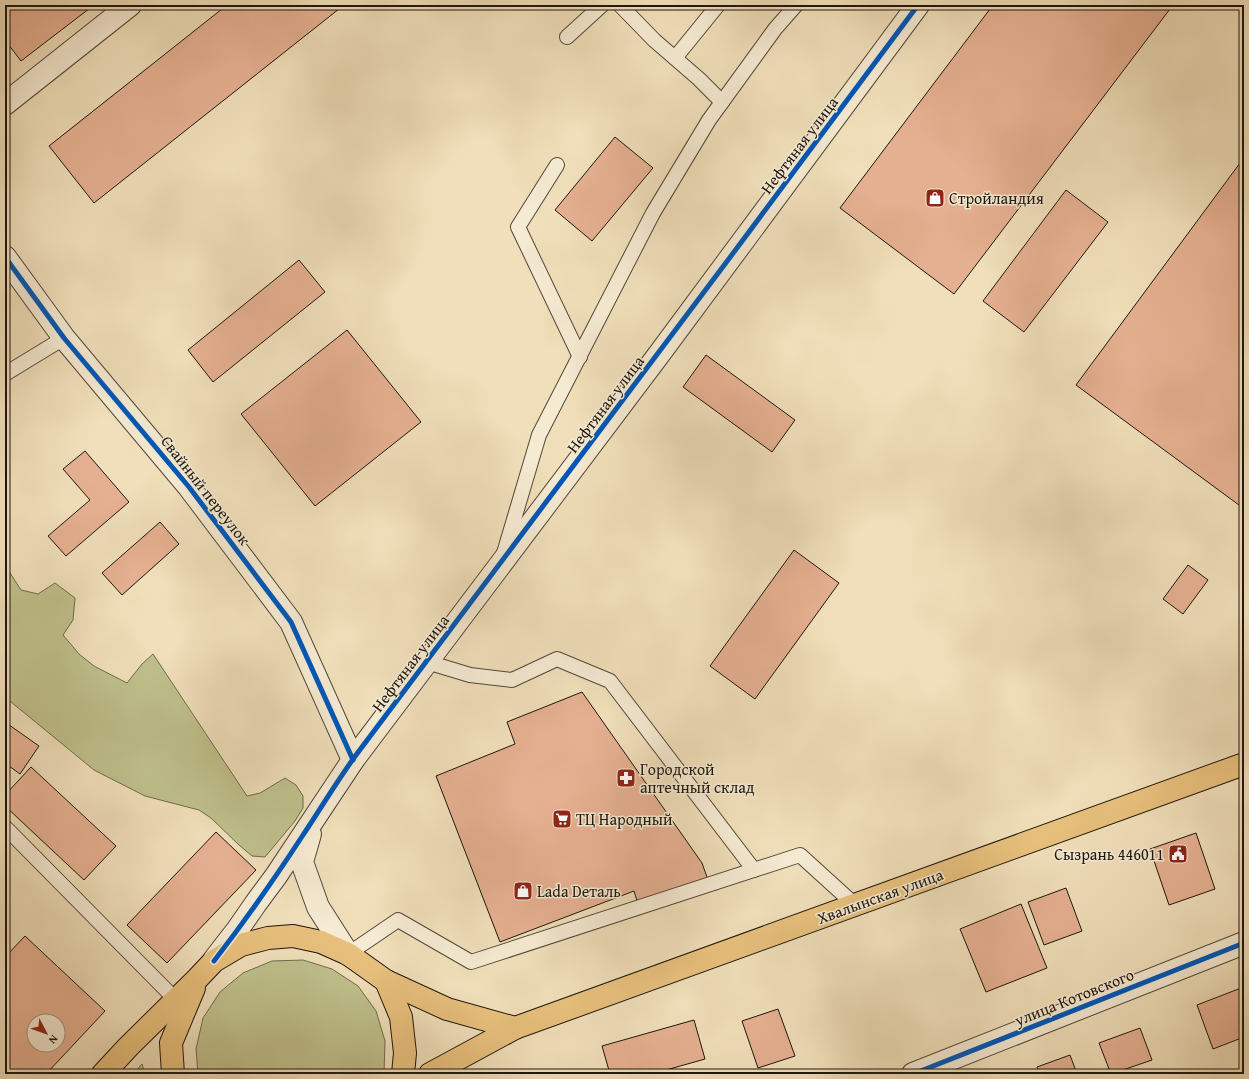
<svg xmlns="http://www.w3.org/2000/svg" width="1249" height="1079" font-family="'Gentium Book Plus',serif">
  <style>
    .green { fill: #bfc08c; stroke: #6e6b4c }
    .building { fill: #e5b091; stroke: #1e160d; fill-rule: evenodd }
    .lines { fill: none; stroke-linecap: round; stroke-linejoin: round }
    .service-casing { stroke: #524838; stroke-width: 16 }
    .minor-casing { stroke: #524838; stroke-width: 24 }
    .tertiary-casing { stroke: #524838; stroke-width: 24 }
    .primary-casing { stroke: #1e160d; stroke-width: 24 }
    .service { stroke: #f5ead2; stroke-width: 14 }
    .minor { stroke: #f5ead2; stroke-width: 22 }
    .tertiary { stroke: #f5ead2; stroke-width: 22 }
    .primary { stroke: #e8c07d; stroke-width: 22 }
    .cycleway-casing { stroke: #f5ead2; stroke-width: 8 }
    .cycleway { stroke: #0057b8; stroke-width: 5 }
    .labels { text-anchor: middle; stroke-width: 3; stroke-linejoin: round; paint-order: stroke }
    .street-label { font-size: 16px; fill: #1e160d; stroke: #f5ead2 }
    .poi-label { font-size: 16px; fill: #1e160d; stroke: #f5ead2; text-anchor: start }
  </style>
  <rect width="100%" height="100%" fill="#f0dfba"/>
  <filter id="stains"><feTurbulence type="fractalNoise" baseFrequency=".005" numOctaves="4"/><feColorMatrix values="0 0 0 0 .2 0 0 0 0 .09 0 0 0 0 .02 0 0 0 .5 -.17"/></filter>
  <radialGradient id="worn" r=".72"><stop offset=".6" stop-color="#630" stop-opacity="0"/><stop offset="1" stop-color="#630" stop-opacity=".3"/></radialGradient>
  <g class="green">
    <path d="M5 565 21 590 38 594 55 583 75 598 73 620 63 635 79 654 94 666 127 683 142 664 153 654 247 796 260 793 285 778 296 785 303 796V808L295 821 265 857 252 856 239 845 211 818 199 810 145 796 94 770 5 697Z"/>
    <path d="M303 960 332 969 358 986 376 1011 385 1041 384 1074H198L196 1049 203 1018 220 992 243 973 272 961Z"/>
    <path d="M142 1064 145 1074H133Z"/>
  </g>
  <g class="building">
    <path d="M5 5H94L21 61 5 40Z"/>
    <path d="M227 5H344L94 203 49 146Z"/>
    <path d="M993 5H1173L954 294 840 208Z"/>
    <path d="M615 137 653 168 592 241 555 210Z"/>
    <path d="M1240 163 1244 166V506L1243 508 1076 385Z"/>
    <path d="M1066 190 1108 222 1024 332 983 301Z"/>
    <path d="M299 260 325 292 213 382 188 350Z"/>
    <path d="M347 330 421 422 315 506 241 414Z"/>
    <path d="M706 355 795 420 772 452 683 387Z"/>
    <path d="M85 451 129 502 66 556 48 536 90 500 63 469Z"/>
    <path d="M160 522 179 544 122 595 102 573Z"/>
    <path d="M794 550 839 583 755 699 710 666Z"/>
    <path d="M1188 565 1208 580 1183 614 1163 599Z"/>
    <path d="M582 692 702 863 708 880 638 904 634 891 500 942 436 776 515 744 507 722Z"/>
    <path d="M5 722 39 746 20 774 5 763Z"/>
    <path d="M31 767 116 846 84 880 5 806V795Z"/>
    <path d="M216 832 256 870 167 963 127 925Z"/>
    <path d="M1196 833 1215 889 1169 905 1150 849Z"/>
    <path d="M1066 888 1082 931 1044 945 1028 902Z"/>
    <path d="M1021 904 1047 968 986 992 960 929Z"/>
    <path d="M25 936 105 1011 46 1074H5V957ZM34 1021H58V1045H34Z"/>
    <path d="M1241 988 1244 996V1037L1213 1049 1197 1005Z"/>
    <path d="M778 1009 795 1056 758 1068 742 1021Z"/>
    <path d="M694 1020 705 1059 652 1074H610L602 1046Z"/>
    <path d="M1140 1028 1152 1060 1111 1074 1099 1043Z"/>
    <path d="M1070 1055 1077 1074H1039L1037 1067Z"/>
  </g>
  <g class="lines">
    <g class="service-casing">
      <g id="service">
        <path d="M620 5 654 40 699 79 722 102"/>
        <path d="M567 37 602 5"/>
        <path d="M675 58 718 5"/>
        <path d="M557 165 518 227 580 357"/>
        <path d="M5 374 64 338"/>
        <path d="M504 553 539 435 653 213 709 120 775 29 796 5"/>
        <path d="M427 662 470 675 512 680 557 659 610 681 754 870"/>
        <path d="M5 827 176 1000"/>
        <path d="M348 954 398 920 471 962 800 855 855 905"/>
      </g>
    </g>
    <g class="minor-casing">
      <g id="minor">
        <path d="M5 104 130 5"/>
        <path d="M5 257 64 338 189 487 291 622 353 760"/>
        <path d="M913 1074 1244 943"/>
      </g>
    </g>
    <g class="tertiary-casing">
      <g id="tertiary">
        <path d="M310 834 302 862 318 907 348 954"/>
        <path d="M214 960 238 929 256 903 276 876 353 760 657 357 918 5"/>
      </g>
    </g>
    <g class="primary-casing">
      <g id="primary">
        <path d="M386 981 401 1017 405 1053 403 1074"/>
        <path d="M103 1074 128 1047 197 979 214 961 241 945 268 938 293 936 321 942 348 954 386 981 447 1009 515 1028"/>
        <path d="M173 1074 171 1043 194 988"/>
        <path d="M430 1074 515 1028 1244 764"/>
      </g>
    </g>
    <use href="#service" class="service"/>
    <use href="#minor" class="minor"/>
    <use href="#tertiary" class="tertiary"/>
    <use href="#primary" class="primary"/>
    <g class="cycleway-casing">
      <g id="cycleway">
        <path d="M5 257 64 338 189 487 291 622 353 760"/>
        <path d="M214 961C245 921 275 878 303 835 321 808 337 781 356 755 544 505 732 256 918 5"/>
        <path d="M913 1074 1244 943"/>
      </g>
    </g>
    <use href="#cycleway" class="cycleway"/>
  </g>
  <defs>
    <g id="shop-square" transform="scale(1)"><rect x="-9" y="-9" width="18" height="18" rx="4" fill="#8f2418" stroke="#f5ead2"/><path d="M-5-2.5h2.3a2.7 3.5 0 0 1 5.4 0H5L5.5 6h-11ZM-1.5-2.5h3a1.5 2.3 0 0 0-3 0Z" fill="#fff"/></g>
    <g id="pharmacy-square" transform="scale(1)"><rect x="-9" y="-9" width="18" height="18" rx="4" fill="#8f2418" stroke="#f5ead2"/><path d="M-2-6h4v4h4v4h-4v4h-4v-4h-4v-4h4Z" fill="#fff"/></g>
    <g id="supermarket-square" transform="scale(1)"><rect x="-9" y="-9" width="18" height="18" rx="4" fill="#8f2418" stroke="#f5ead2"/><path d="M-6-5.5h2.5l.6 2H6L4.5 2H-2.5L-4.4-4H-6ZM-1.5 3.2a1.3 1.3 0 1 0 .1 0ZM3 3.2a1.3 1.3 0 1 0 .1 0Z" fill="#fff"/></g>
    <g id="civic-square" transform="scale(1)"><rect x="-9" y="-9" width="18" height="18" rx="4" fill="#8f2418" stroke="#f5ead2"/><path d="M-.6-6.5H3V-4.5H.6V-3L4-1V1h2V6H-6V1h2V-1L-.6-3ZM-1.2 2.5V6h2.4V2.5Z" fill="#fff"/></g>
  </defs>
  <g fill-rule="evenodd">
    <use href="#shop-square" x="935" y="198"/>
    <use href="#pharmacy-square" x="626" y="778"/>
    <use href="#supermarket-square" x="562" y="819"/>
    <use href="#civic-square" x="1178" y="854"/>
    <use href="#shop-square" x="523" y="891"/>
  </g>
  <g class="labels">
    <g class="street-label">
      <text transform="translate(799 145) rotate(-53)" y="6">Нефтяная улица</text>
      <text transform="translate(605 404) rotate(-53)" y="6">Нефтяная улица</text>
      <text transform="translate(206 490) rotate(52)" y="6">Свайный переулок</text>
      <text transform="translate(410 663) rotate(-53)" y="6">Нефтяная улица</text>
      <text transform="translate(880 896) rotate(-20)" y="6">Хвалынская улица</text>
      <text transform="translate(1074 997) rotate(-22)" y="6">улица Котовского</text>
    </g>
    <g class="poi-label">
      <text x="949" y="204">Стройландия</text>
      <text x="640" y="775">Городской<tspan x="640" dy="18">аптечный склад</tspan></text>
      <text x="576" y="825">ТЦ Народный</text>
      <text x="1164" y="860" text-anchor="end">Сызрань 446011</text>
      <text x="537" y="897">Lada Dеталь</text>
    </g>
  </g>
  <rect width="1249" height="1079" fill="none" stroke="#f0dfba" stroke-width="20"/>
  <rect x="6" y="6" width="1237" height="1067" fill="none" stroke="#1e160d" stroke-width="2"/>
  <rect x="10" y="10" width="1229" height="1059" fill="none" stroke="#1e160d"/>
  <g transform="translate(46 1033) rotate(131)"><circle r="19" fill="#f5ead2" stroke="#9f9583"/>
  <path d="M0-3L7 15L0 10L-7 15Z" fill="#8f2418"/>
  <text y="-6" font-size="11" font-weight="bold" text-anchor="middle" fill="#1e160d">N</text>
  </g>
  <rect width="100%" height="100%" filter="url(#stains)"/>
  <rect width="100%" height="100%" fill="url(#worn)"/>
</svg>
